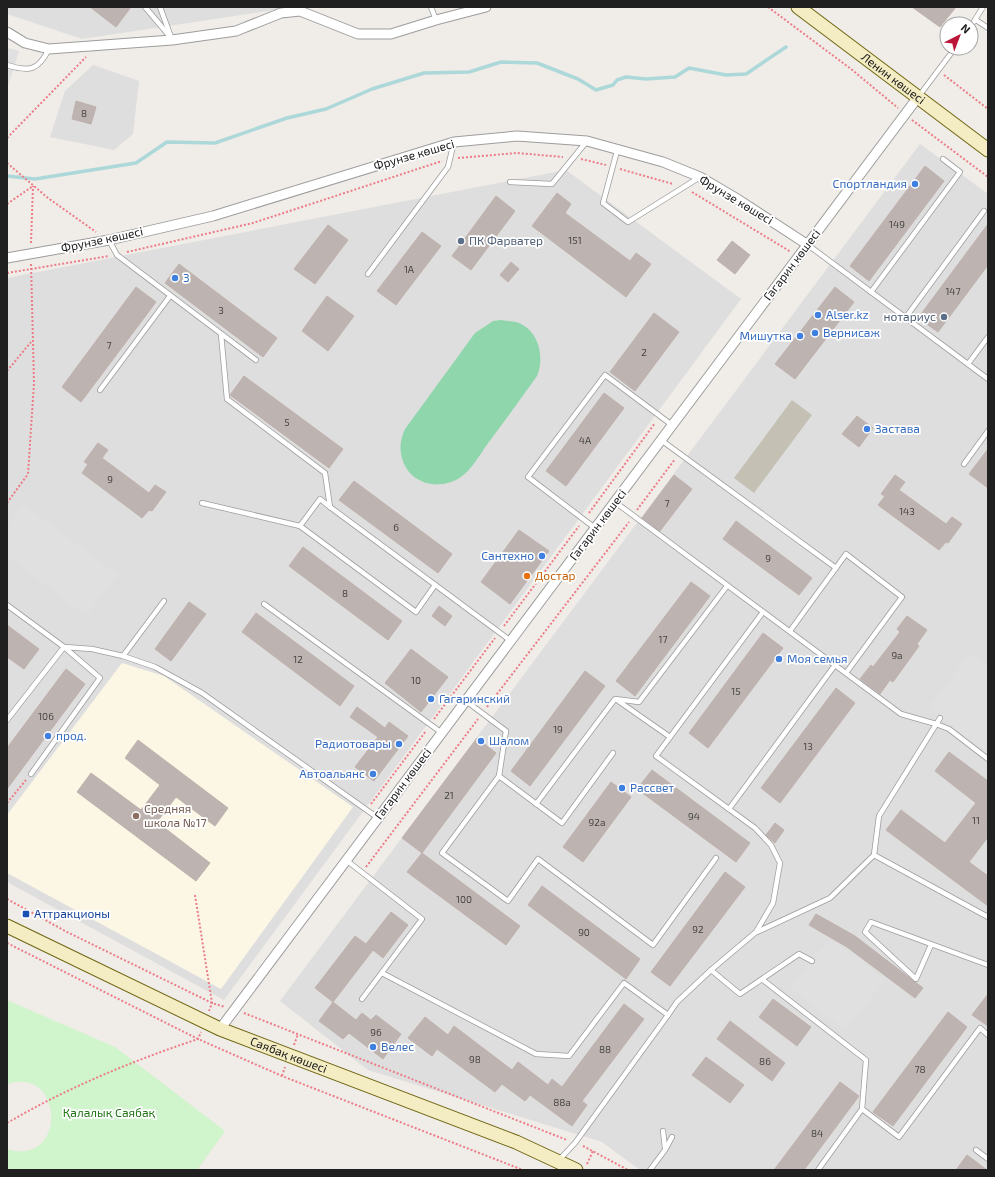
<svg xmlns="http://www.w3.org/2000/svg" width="995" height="1177" font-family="'Exo 2',sans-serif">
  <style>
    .residential { fill: #dedede }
    .education { fill: #fcf7e5 }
    .construction { fill: #c4c1b4 }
    .park { fill: #d0f4cb }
    .pitch { fill: #8fd6ac }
    .parking { fill: #e0e0e0 }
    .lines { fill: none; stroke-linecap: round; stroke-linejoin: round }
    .stream { stroke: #add8d9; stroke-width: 3.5 }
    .building { fill: #bdb4b1; stroke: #c0b1ac }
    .lane-casing { stroke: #9d9d9d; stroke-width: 6 }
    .street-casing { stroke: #9d9d9d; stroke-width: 11 }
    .secondary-casing { stroke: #6e6511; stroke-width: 15 }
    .path { stroke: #ec7d88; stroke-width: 2; stroke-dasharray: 2 2; stroke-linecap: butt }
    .lane { stroke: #fff; stroke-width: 4.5 }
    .street { stroke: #fff; stroke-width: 9 }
    .secondary { stroke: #f4ecc2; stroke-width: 13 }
    .shop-dot { fill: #3f7fe0; stroke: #fff; stroke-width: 1.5 }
    .service-dot { fill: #5c6f8a; stroke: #fff; stroke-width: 1.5 }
    .food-dot { fill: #e8710a; stroke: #fff; stroke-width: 1.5 }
    .education-dot { fill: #8d6e63; stroke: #fff; stroke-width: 1.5 }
    .transit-dot { fill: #1a4fb4; stroke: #fff; stroke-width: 1.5 }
    .labels { text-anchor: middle; stroke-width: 3.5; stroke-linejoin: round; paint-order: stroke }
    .number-label { font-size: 10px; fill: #474544 }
    .street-label { font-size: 12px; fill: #202020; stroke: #fff }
    .shop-label { font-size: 12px; fill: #366cbe; stroke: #fff; text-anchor: start }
    .service-label { font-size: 12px; fill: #4e5e75; stroke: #fff; text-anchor: start }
    .food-label { font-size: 12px; fill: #c56008; stroke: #fff; text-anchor: start }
    .education-label { font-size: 12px; fill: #785e54; stroke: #fff; text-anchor: start }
    .transit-label { font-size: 12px; fill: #164399; stroke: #fff; text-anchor: start }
    .park-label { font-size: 12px; fill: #237518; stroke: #fff }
  </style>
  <rect width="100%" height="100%" fill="#f0ece8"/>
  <g class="residential">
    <path d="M7 7H294L82 39 7 14Z"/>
    <path d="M93 65 139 81 133 134 114 150 50 137 65 91Z"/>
    <path d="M920 144 988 194V1170H640L602 1142 368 1070 280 1001Z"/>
    <path d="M566 170 741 299 224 1000 7 882V278Z"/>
  </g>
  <path class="education" d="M122 663 164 676 353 807 221 989 7 873V815Z"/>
  <path class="construction" d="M792 400 812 415 754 493 734 478Z"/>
  <path class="park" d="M7 1000 115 1047 225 1131 197 1170H7V1149C67 1168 65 1065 7 1084Z"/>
  <path class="pitch" d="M501 320C506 321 512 321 516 322 539 329 545 357 537 376 520 400 503 423 486 446 479 456 472 469 461 477 445 488 422 487 409 472 399 459 398 443 405 429L475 333 493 321Z"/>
  <g class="parking">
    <path d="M7 48 19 51 7 89Z"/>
    <path d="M24 504 118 575 86 616 7 556V526Z"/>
    <path d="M970 653 988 666V754L928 708Z"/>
    <path d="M829 940 844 948 886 980 845 1030 790 988Z"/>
  </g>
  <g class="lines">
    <path class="stream" d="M7 176 35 179 136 163 167 142 215 143 287 118 326 109 372 89 424 73 469 72 501 62 537 63 578 79 596 90 613 85 617 80 626 77 646 79 675 77 689 68 726 75 746 74 786 47"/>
  </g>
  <g class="building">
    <path d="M90 7H131L116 27Z"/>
    <path d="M912 7H956L940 27Z"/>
    <path d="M76 101 96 107 91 124 72 119Z"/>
    <path d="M925 166 944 181 869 281 850 266Z"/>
    <path d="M557 193 571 204 565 213 630 261 636 253 651 264 626 297 532 226Z"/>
    <path d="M496 196 515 211 471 270 452 256Z"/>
    <path d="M988 224V265L938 332 918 318Z"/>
    <path d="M328 225 348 240 315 284 294 269Z"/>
    <path d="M422 232 441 246 396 305 377 291Z"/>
    <path d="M732 241 750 255 735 274 717 260Z"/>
    <path d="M511 262 519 269 508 282 500 275Z"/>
    <path d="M179 264 277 338 263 357 165 283Z"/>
    <path d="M136 287 156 302 81 402 62 387Z"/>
    <path d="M835 287 854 302 795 379 775 364Z"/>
    <path d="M327 296 354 316 328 351 302 331Z"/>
    <path d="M654 313 679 332 635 391 610 372Z"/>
    <path d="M244 376 343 449 329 468 230 395Z"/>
    <path d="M604 393 624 408 566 486 546 471Z"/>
    <path d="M857 416 873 428 859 447 842 434Z"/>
    <path d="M98 443 108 450 102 458 149 493 155 485 166 492 152 511 149 510 142 518 82 473 88 464 84 462Z"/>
    <path d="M988 449V488L969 474Z"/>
    <path d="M674 475 692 489 660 531 642 518Z"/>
    <path d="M895 475 905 482 899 490 946 524 952 517 962 524 948 543 946 542 939 550 878 505 885 496 881 494Z"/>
    <path d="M354 481 452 554 438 573 339 500Z"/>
    <path d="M736 521 812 578 799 595 723 539Z"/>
    <path d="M519 530 549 551 510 604 481 582Z"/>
    <path d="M303 547 402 621 388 640 289 566Z"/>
    <path d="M691 582 710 596 635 696 616 681Z"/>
    <path d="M189 602 206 614 171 661 155 649Z"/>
    <path d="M439 606 452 616 445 626 432 616Z"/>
    <path d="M256 613 354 686 340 706 242 632Z"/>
    <path d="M907 616 927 630 917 644 919 646 893 682 890 680 880 694 860 679 871 665 873 667 900 632 897 629Z"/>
    <path d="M7 625 39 649 24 669 7 657Z"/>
    <path d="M763 633 783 648 708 748 689 733Z"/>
    <path d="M411 649 448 677 421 712 385 683Z"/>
    <path d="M66 669 85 684 7 789V748Z"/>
    <path d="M585 671 605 686 530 786 511 771Z"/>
    <path d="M836 688 855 703 780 803 761 788Z"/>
    <path d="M357 707 385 728 389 722 408 736 374 781 355 767 378 737 350 717Z"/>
    <path d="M477 738 496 753 422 853 402 838Z"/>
    <path d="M138 740 228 808 215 826 176 797 157 822 210 863 196 881 77 792 91 773 141 810 160 785 125 758Z"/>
    <path d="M949 752 988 781V837L969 862 988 876V906L886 830 901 810 945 843 976 803 935 771Z"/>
    <path d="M652 770 750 843 736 862 637 789Z"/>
    <path d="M611 782 631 797 583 862 563 847Z"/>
    <path d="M775 823 784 830 775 843 766 835Z"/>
    <path d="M422 853 520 926 506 945 407 872Z"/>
    <path d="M725 872 745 887 670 986 651 972Z"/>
    <path d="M542 886 640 959 626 979 528 905Z"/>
    <path d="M391 912 408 925 383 958 373 950 333 1002 315 988 355 936 366 944Z"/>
    <path d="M816 914 855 936 923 988 915 998 847 947 809 925Z"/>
    <path d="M988 994V1026L972 1015Z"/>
    <path d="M773 999 811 1027 797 1046 759 1017Z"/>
    <path d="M333 1002 356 1020 362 1013 371 1020 376 1015 401 1034 383 1059 349 1033 343 1039 319 1021Z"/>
    <path d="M624 1004 644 1019 582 1101 587 1105 572 1126 530 1095 525 1101 502 1084 495 1092 437 1049 432 1056 408 1038 425 1017 448 1035 454 1026 512 1070 518 1062 548 1085 552 1079 562 1087Z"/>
    <path d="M948 1012 967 1027 893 1126 873 1112Z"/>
    <path d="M730 1021 785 1063 772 1081 717 1039Z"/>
    <path d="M706 1057 744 1085 730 1103 692 1075Z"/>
    <path d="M840 1082 859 1096 804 1170H774Z"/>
    <path d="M967 1155 987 1170H956Z"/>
  </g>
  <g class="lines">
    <g class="lane-casing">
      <g id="lane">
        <path d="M145 7 172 39"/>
        <path d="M160 7 171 37"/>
        <path d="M431 7 436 20"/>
        <path d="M976 20 988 28"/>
        <path d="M971 26 983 7"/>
        <path d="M7 65C29 72 38 71 49 49"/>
        <path d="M919 96 955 48"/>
        <path d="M617 151 603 203 628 222 700 177"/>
        <path d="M510 182 552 184 587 141"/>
        <path d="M109 240 117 255 256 360"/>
        <path d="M808 245 988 379"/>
        <path d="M368 274 448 167 454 142"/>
        <path d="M871 292 960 172 943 159"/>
        <path d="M906 317 984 211"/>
        <path d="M221 334 227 399 325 473 330 507 511 641"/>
        <path d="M968 364 988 337"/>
        <path d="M100 390 170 296"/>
        <path d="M661 440 836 568"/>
        <path d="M964 464 988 431"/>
        <path d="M615 502 901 714 936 724 949 729 988 759"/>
        <path d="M202 503 300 526 416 612 435 585"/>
        <path d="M300 526 320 499 330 507"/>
        <path d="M595 528 528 477 605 375 672 425"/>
        <path d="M264 604 442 733"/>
        <path d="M7 605 64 647 92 649 123 656 155 667 202 693 378 818"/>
        <path d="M790 631 846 554 902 597 846 673"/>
        <path d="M123 656 164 601"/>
        <path d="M617 700 670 737"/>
        <path d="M466 701 506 731 499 776"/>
        <path d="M940 718 879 816 874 855 988 917"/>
        <path d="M7 720 64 647 100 678 31 774"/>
        <path d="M613 753 562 823 499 776 442 853 508 901 538 859 653 945 716 858"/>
        <path d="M536 804 615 699 639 702 727 586"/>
        <path d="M729 809 835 665"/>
        <path d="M346 860 422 919 362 999"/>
        <path d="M757 932 830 898 874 855"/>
        <path d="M931 945 916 979 865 932 871 922 988 965"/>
        <path d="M711 970 756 932 773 903 780 863 771 845 755 828 656 756 763 612"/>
        <path d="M382 973 536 1054 569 1056 624 983 668 1015 575 1143 559 1160"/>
        <path d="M763 980 866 1060 862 1109 818 1170"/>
        <path d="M668 1015 677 1002 711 970 740 994 799 954 812 961"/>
        <path d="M862 1109 899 1137 980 1028 988 1035"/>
        <path d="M663 1131 665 1148"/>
        <path d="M976 1150 988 1159"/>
        <path d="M650 1170 665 1150 672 1137"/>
      </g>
    </g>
    <g class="street-casing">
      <g id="street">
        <path d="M7 32 25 43 49 49 172 40 236 31 281 13 300 11 358 34H391L436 20 486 7"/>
        <path d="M7 258 109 240 213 216 454 142 517 136 587 141 663 162 700 177 739 200 808 245"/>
        <path d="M220 1029 918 97"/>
      </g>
    </g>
    <g class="secondary-casing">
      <g id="secondary">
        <path id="s1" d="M798 7 988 150"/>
        <path id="s2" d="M7 926 220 1029 516 1142 576 1170"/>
      </g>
    </g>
    <g class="path">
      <path d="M768 7 851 69 898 108"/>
      <path d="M944 75 988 109"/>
      <path d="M912 120 988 177"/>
      <path d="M7 138 86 57"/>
      <path d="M458 158 517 153 563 157"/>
      <path d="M581 159 606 165"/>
      <path d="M7 163 48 198 96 232"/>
      <path d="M620 169 673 184"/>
      <path d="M692 192 791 252"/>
      <path d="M7 204 33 186"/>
      <path d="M31 243 33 186"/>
      <path d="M127 252 253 223 442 161"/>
      <path d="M7 273 109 256"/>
      <path d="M7 371 31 342"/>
      <path d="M7 503 28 474 34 383 31 263"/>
      <path d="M637 510 675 459"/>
      <path d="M589 513 655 423"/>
      <path d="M504 626 579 526"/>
      <path d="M487 707 629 522"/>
      <path d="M434 719 495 638"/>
      <path d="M7 803 26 780"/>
      <path d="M371 804 426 731"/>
      <path d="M366 867 478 719"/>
      <path d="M195 895 212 1003 209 1011"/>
      <path d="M7 899 67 932 212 1003 225 1007"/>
      <path d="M7 943 198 1039 282 1076 523 1170"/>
      <path d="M244 1013 567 1140"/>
      <path d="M294 1045 298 1034"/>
      <path d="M282 1076 285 1067"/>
      <path d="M7 1123C67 1088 132 1061 198 1039L201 1032"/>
      <path d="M583 1146 628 1170"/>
      <path d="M587 1164 593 1151"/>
    </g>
    <use href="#lane" class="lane"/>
    <use href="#street" class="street"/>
    <use href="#secondary" class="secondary"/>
  </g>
  <g class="shop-dot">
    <circle cx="915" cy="184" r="4"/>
    <circle cx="175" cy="278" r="4"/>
    <circle cx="818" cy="315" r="4"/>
    <circle cx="815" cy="333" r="4"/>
    <circle cx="800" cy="336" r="4"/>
    <circle cx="867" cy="429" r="4"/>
    <circle cx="542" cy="556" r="4"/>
    <circle cx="779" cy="659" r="4"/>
    <circle cx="431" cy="699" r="4"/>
    <circle cx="48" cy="736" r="4"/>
    <circle cx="481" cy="741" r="4"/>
    <circle cx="399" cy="744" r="4"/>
    <circle cx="373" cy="774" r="4"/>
    <circle cx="622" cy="788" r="4"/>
    <circle cx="373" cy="1047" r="4"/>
  </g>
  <g class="service-dot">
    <circle cx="461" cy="241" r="4"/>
    <circle cx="944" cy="317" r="4"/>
  </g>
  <circle class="food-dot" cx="527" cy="576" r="4"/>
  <circle class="education-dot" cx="136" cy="816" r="4"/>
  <rect class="transit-dot" x="22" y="910" width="8" height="8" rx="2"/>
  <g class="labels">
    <g class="number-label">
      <text x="84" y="117">8</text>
      <text x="897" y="228">149</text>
      <text x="575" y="244">151</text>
      <text x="409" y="273">1А</text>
      <text x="953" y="295">147</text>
      <text x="221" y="314">3</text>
      <text x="109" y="349">7</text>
      <text x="644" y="356">2</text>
      <text x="287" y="426">5</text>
      <text x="585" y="444">4А</text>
      <text x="110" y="483">9</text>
      <text x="667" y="507">7</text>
      <text x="907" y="515">143</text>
      <text x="396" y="531">6</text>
      <text x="768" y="562">9</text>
      <text x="345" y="597">8</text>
      <text x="663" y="643">17</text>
      <text x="897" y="659">9а</text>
      <text x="298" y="663">12</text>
      <text x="416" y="684">10</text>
      <text x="736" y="695">15</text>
      <text x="46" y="720">106</text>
      <text x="558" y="733">19</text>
      <text x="808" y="750">13</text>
      <text x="449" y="799">21</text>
      <text x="694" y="820">94</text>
      <text x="976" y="824">11</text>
      <text x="597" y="826">92а</text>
      <text x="464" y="903">100</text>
      <text x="698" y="933">92</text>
      <text x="584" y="936">90</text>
      <text x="376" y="1036">96</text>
      <text x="605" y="1053">88</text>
      <text x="475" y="1063">98</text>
      <text x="765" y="1065">86</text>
      <text x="920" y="1073">78</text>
      <text x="562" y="1106">88а</text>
      <text x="817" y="1137">84</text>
    </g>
    <g class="street-label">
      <text dy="4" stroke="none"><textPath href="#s1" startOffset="119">Ленин көшесі</textPath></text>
      <text transform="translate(414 155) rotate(-16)" y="4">Фрунзе көшесі</text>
      <text transform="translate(736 200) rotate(31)" y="4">Фрунзе көшесі</text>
      <text transform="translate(102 240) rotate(-12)" y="4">Фрунзе көшесі</text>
      <text transform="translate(792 265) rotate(-53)" y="4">Гагарин көшесі</text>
      <text transform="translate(598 525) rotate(-53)" y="4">Гагарин көшесі</text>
      <text transform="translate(403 784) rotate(-53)" y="4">Гагарин көшесі</text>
      <text dy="4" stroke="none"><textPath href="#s2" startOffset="310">Саябақ көшесі</textPath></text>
    </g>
    <g class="shop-label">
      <text x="907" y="188" text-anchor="end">Спортландия</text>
      <text x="183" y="282">3</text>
      <text x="826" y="319">Alser.kz</text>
      <text x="823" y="337">Вернисаж</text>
      <text x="792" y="340" text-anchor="end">Мишутка</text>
      <text x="875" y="433">Застава</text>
      <text x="534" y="560" text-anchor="end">Сантехно</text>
      <text x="787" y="663">Моя семья</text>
      <text x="439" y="703">Гагаринский</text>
      <text x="56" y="740">прод.</text>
      <text x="489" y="745">Шалом</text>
      <text x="391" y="748" text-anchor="end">Радиотовары</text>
      <text x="365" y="778" text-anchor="end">Автоальянс</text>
      <text x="630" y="792">Рассвет</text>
      <text x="381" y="1051">Велес</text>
    </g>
    <g class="service-label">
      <text x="469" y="245">ПК Фарватер</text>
      <text x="936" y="321" text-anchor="end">нотариус</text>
    </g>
    <g class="food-label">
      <text x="535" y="580">Достар</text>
    </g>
    <g class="education-label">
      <text x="144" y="813">Средняя<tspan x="144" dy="14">школа №17</tspan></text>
    </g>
    <g class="transit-label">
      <text x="34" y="918">Аттракционы</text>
    </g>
    <g class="park-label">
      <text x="109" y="1117">Қалалық Саябақ</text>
    </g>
  </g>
  <rect width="995" height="1177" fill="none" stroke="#202020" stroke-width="16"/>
  <g transform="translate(959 36) rotate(42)"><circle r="19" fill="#ffffff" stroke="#a6a6a6"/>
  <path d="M0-3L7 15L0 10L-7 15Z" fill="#bc1537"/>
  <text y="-6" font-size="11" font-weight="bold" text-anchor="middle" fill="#202020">N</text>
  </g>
</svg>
